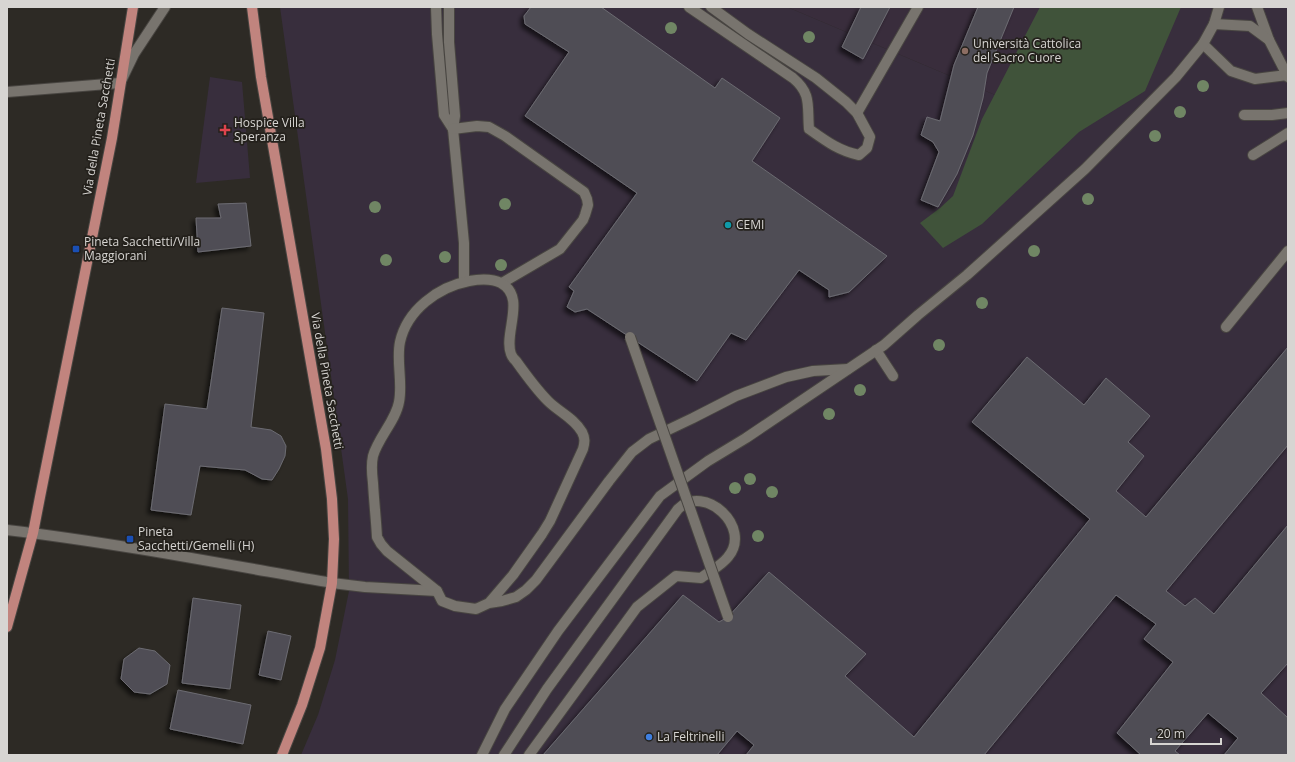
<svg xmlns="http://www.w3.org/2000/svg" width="1295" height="762" font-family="'Open Sans',sans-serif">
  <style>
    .education { fill: #392d3c }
    .medical { fill: #382e3d }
    .green { fill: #40533a }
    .building { fill: #4f4e55; stroke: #6c6b72; filter: url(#shadow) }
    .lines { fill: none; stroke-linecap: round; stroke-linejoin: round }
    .service-casing { stroke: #484541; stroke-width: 12 }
    .minor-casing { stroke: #484541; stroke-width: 12 }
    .primary-casing { stroke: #484541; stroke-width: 12 }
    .service { stroke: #78746e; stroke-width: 10 }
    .minor { stroke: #78746e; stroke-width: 10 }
    .primary { stroke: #c1847e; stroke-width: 10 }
    .pedestrian-bridge-casing { stroke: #484541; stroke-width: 12; stroke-linecap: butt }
    .pedestrian-bridge { stroke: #78746e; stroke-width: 10 }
    .tree { fill: #708664 }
    .education-dot { fill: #8d6e63; stroke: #24211c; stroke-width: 1.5 }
    .health-dot { fill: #e0444e; stroke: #24211c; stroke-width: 1.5 }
    .culture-dot { fill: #0f9aa8; stroke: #24211c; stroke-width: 1.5 }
    .transit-dot { fill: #1a4fb4; stroke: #24211c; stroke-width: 1.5 }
    .shop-dot { fill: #3f7fe0; stroke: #24211c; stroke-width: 1.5 }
    .labels { text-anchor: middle; stroke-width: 3.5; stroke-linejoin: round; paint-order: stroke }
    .poi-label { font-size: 12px; fill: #d7d5d2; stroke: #24211c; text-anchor: start }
    .street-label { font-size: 12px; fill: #d7d5d2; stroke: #24211c }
  </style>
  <defs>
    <filter id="shadow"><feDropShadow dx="-3.5" dy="3.5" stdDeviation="2" flood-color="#0009"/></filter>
  </defs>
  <rect width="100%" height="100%" fill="#2d2a25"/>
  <path class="education" d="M787 7H1085L995 95Z"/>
  <g class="medical">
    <path d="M280 7H787L995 95 1085 7H1288V755H301L318 715 335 660 349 591 348 499Z"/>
    <path d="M210 77 242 82 250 178 196 183Z"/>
  </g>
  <path class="green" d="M1040 7H1181L1145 91 1079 132 982 224 943 248 920 223 940 208 953 196 982 119Z"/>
  <g class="building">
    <path d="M531 7H601L715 88 722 78 780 118 752 161 887 256 849 292 829 297V290L799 270 746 340 731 333 697 381 587 309 575 312 567 307 574 291 569 287 637 193 525 116 569 52 525 24 524 16Z"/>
    <path d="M861 7H890L863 59 842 47Z"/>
    <path d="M978 7H1014L987 73 983 98 973 135 957 174 938 207 921 200 939 152 933 142 921 135 927 117 940 121 954 65Z"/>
    <path d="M246 203 251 246 198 252 196 218H221L218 204Z"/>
    <path d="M222 308 264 313 251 427 271 430 281 436 286 446 285 456 279 469 272 480 262 479 245 470 200 466 191 515 151 510 165 404 207 409Z"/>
    <path d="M1288 347V445L1166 591 1185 606 1195 598 1214 614 1288 525V663L1261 693 1288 718V755H1224L1238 738 1208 713 1175 751 1180 755H1141L1117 733 1173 662 1144 639 1156 624 1116 595 984 755H746L754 745 737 731 717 755H543L683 595 719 622 728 617 769 572 866 654 845 676 914 737 1090 519 972 422 1027 357 1084 405 1106 378 1150 416 1128 442 1144 456 1116 491 1146 517Z"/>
    <path d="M193 598 241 605 230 689 182 683Z"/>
    <path d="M268 631 291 636 281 680 259 675Z"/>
    <path d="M139 648 155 651 170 665 167 684 150 694 134 692 121 679 124 659Z"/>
    <path d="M178 690 251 705 243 744 170 729Z"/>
  </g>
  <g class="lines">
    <g class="service-casing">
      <g id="service">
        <path d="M436 7 437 34 444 115 453 129"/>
        <path d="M449 7V42L455 116 453 129 464 243V282"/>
        <path d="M689 7 793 78C812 94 807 106 809 129 826 141 839 151 859 155L867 148 870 137 857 113 846 102 816 78 748 34 711 7"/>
        <path d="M1257 7 1269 40"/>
        <path d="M1214 24 1219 7"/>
        <path d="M1203 44 1231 71 1255 79 1287 75"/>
        <path d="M857 113 918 7"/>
        <path d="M1244 115H1272L1288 113"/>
        <path d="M453 129 477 126 489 127 505 136 584 192 587 199 588 205 585 215 583 220 560 249 502 283"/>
        <path d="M1253 155 1288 133"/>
        <path d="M1226 327 1288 251"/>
        <path d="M876 350 893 376"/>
        <path d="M332 583 365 587 437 591"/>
        <path d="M489 603 513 575 542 534 550 521 583 449C585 442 585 438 582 432 574 418 559 412 548 401 536 389 526 375 516 361 514 359 512 357 511 354 503 334 527 297 501 283 491 278 480 279 469 281 438 287 407 310 400 342 396 361 403 382 399 402 396 420 378 438 373 456 371 465 372 475 373 483 374 501 376 519 377 537L381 544 387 551 437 591 442 601 455 606 476 609 489 603 502 601 516 597 526 590 536 580 609 481 632 452 649 439 693 418 736 396 786 377 813 371 848 369"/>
        <path d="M482 755 505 709 558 631 660 496 708 461 746 438 884 345 918 315 967 275 1085 169 1176 77 1203 44 1214 24 1250 26 1269 40 1288 77"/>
        <path d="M504 755 547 689 678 509C704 483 753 527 728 557 721 566 710 571 701 578L676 576 637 607 529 755"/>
      </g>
    </g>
    <g class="minor-casing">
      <g id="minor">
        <path d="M7 92 120 83 134 54 165 7"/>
        <path d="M7 530C116 543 224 564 332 583"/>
      </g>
    </g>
    <g class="primary-casing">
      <g id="primary">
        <path d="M252 7 261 77 326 449 332 499 334 539 332 583 320 648 302 705 282 755"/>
        <path d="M7 627 33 533 40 497 112 138 133 7"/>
      </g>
    </g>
    <use href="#service" class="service"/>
    <use href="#minor" class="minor"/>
    <use href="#primary" class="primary"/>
    <g class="pedestrian-bridge-casing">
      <path id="pedestrian-bridge" d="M630 337 728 617"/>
    </g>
    <use href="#pedestrian-bridge" class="pedestrian-bridge"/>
  </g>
  <g class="tree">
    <circle cx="671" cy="28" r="6"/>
    <circle cx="809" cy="37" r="6"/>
    <circle cx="1203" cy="86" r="6"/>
    <circle cx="1180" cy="112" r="6"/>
    <circle cx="1155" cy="136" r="6"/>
    <circle cx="1088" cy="199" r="6"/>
    <circle cx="505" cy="204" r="6"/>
    <circle cx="375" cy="207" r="6"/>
    <circle cx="1034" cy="251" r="6"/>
    <circle cx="445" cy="257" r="6"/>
    <circle cx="386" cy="260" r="6"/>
    <circle cx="501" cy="265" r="6"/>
    <circle cx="982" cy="303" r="6"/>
    <circle cx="939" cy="345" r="6"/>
    <circle cx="860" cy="390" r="6"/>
    <circle cx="829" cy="414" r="6"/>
    <circle cx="750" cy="479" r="6"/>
    <circle cx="735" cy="488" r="6"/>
    <circle cx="772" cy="492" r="6"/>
    <circle cx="758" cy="536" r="6"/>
  </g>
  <circle class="education-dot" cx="965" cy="51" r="4"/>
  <path class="health-dot" d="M223 124h4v4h4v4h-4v4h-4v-4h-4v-4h4z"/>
  <circle class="culture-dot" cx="728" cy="225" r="4"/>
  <g class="transit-dot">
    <rect x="72" y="245" width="8" height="8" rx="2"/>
    <rect x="126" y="535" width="8" height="8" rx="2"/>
  </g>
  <circle class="shop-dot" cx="649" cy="737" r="4"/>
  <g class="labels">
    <g class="poi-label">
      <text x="973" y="48">Università Cattolica<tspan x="973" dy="14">del Sacro Cuore</tspan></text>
      <text x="234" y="127">Hospice Villa<tspan x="234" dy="14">Speranza</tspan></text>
      <text x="736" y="229">CEMI</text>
      <text x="84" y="246">Pineta Sacchetti/Villa<tspan x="84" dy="14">Maggiorani</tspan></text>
      <text x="138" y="536">Pineta<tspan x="138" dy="14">Sacchetti/Gemelli (H)</tspan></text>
      <text x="657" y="741">La Feltrinelli</text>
    </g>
    <g class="street-label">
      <text transform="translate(99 127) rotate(-80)" y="4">Via della Pineta Sacchetti</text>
      <text transform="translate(327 381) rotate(80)" y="4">Via della Pineta Sacchetti</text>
    </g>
  </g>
  <rect width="1295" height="762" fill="none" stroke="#d7d5d2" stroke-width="16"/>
  <path d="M1151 738v6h70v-6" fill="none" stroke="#d7d5d2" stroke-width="2"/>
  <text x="1157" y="738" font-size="12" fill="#d7d5d2" stroke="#24211c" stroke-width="3" paint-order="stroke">20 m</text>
</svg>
